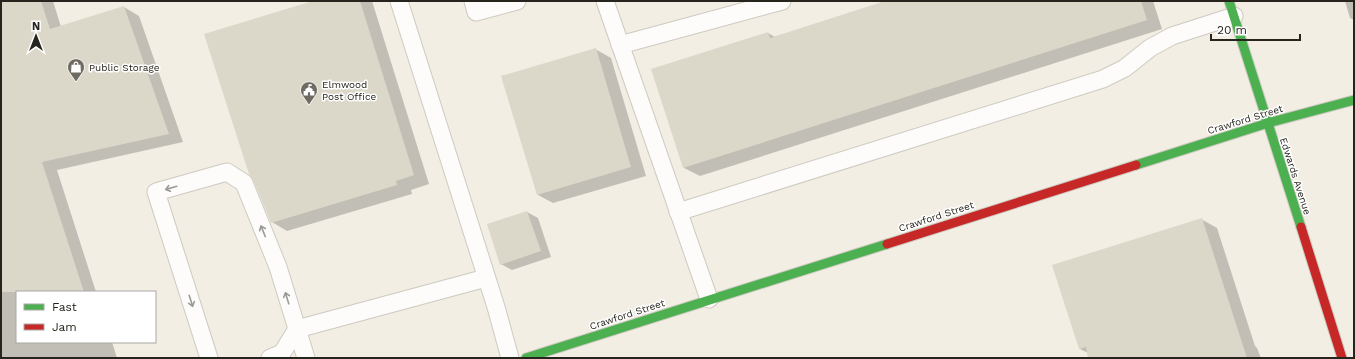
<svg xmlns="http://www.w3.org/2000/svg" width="1355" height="359" font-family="'Work Sans',sans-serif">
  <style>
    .shadow { fill: #0003 }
    .building { fill: #dbd7c9 }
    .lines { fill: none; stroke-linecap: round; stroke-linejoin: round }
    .lane-casing { stroke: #cdcac1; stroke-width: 19 }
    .fast-casing { stroke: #cdcac1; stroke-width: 11 }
    .jam-casing { stroke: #cdcac1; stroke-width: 11 }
    .lane { stroke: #fdfcfb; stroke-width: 17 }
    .fast { stroke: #4caf50; stroke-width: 9 }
    .jam { stroke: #c62828; stroke-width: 9 }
    .oneway { stroke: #9c9b97 }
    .labels { text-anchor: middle; stroke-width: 3; stroke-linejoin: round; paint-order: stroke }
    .poi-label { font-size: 10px; fill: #26241c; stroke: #fff; text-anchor: start }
    .street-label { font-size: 10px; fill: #26241c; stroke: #fff }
  </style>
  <rect width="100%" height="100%" fill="#f2eee3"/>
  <g class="shadow">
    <path d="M1 1H53L61 27 124 7 139 16 183 142 57 170 96 292H17V342H112L117 358H1Z"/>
    <path d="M317 1H372L429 184 411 190 412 194 287 231 272 222Z"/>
    <path d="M889 1H1153L1162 29 700 176 684 168 768 33 775 37Z"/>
    <path d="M1345 1H1354V20L1350 18Z"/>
    <path d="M595 49 611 58 646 176 553 203 538 195Z"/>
    <path d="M527 212 538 218 551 257 512 270 501 264Z"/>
    <path d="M1201 219 1217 228 1255 346 1257 348 1261 358H1089L1088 353 1080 349Z"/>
  </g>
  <g class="building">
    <path d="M1 1H41L50 29 124 6 169 134 42 162 84 292H1Z"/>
    <path d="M313 1H360L414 175 396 181 397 185 271 223 253 179 249 174 204 34Z"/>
    <path d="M885 1H1141L1147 20 683 168 651 69 768 32 770 38Z"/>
    <path d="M596 48 631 167 537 195 501 76Z"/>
    <path d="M527 211 541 251 500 265 487 224Z"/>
    <path d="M1202 218 1247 358H1088L1086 347 1079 349 1052 265Z"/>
  </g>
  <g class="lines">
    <g class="lane-casing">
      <g id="lane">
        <path d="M399 1 496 307 510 358"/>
        <path d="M473 1 476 12 517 1"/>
        <path d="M605 1 709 299"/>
        <path d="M620 45 782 1"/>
        <path d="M678 212 1103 79 1125 68 1150 48 1172 36 1234 16"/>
        <path d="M209 358 156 192 227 172 244 183 278 267 306 358"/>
        <path d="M270 358 282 353 297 329 486 278"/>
      </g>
    </g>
    <g class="fast-casing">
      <g id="fast">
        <path d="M1229 1 1301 227"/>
        <path d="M1136 165 1268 123 1354 100"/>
        <path d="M526 358 887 244"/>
      </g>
    </g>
    <g class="jam-casing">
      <g id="jam">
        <path d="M1301 227 1342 358"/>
        <path d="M887 244 1136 165"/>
      </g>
    </g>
    <use href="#lane" class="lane"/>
    <use href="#fast" class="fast"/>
    <use href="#jam" class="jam"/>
  </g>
  <defs><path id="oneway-shaft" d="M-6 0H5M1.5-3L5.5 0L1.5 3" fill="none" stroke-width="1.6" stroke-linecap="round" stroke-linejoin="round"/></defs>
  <g class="oneway">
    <use href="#oneway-shaft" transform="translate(171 188) rotate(164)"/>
    <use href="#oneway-shaft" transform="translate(263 231) rotate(-112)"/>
    <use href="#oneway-shaft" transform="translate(287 298) rotate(-107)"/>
    <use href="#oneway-shaft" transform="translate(191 301) rotate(72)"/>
  </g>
  <defs>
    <g id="shop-pin" transform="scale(0.9)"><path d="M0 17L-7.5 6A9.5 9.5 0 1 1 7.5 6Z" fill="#6d6b62" stroke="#fff"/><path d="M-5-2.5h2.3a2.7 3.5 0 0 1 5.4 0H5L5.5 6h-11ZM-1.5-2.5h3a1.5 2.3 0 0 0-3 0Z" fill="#fff"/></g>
    <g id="civic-pin" transform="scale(0.9)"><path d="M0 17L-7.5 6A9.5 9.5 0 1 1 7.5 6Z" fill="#6d6b62" stroke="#fff"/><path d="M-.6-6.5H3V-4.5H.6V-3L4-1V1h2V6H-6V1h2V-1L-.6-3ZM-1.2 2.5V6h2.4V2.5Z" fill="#fff"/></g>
  </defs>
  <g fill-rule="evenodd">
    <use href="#shop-pin" x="76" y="67"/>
    <use href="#civic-pin" x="309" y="90"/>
  </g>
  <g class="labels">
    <g class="poi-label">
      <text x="89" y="71">Public Storage</text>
      <text x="322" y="88">Elmwood<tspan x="322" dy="12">Post Office</tspan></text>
    </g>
    <g class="street-label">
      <text transform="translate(1245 119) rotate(-17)" y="4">Crawford Street</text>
      <text transform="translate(1296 176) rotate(72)" y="4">Edwards Avenue</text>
      <text transform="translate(936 216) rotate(-18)" y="4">Crawford Street</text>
      <text transform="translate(627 314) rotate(-18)" y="4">Crawford Street</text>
    </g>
  </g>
  <rect width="1355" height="359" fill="none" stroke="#26241c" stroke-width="4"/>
  <rect x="16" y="291" width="140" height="52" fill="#ffffff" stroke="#a8a7a4"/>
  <rect x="24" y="304" width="20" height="6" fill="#4caf50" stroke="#a8a7a4"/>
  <text x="52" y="311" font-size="12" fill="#26241c">Fast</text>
  <rect x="24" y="324" width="20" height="6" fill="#c62828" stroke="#a8a7a4"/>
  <text x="52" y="331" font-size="12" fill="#26241c">Jam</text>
  <g transform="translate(36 36)" stroke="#ffffff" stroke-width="3" paint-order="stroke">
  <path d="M0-3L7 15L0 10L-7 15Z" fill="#26241c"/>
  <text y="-6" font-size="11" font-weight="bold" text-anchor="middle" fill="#26241c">N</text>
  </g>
  <path d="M1211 34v6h89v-6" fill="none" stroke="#26241c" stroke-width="2"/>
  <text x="1217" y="34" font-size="12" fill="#26241c" stroke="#ffffff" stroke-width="3" paint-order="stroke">20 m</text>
</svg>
